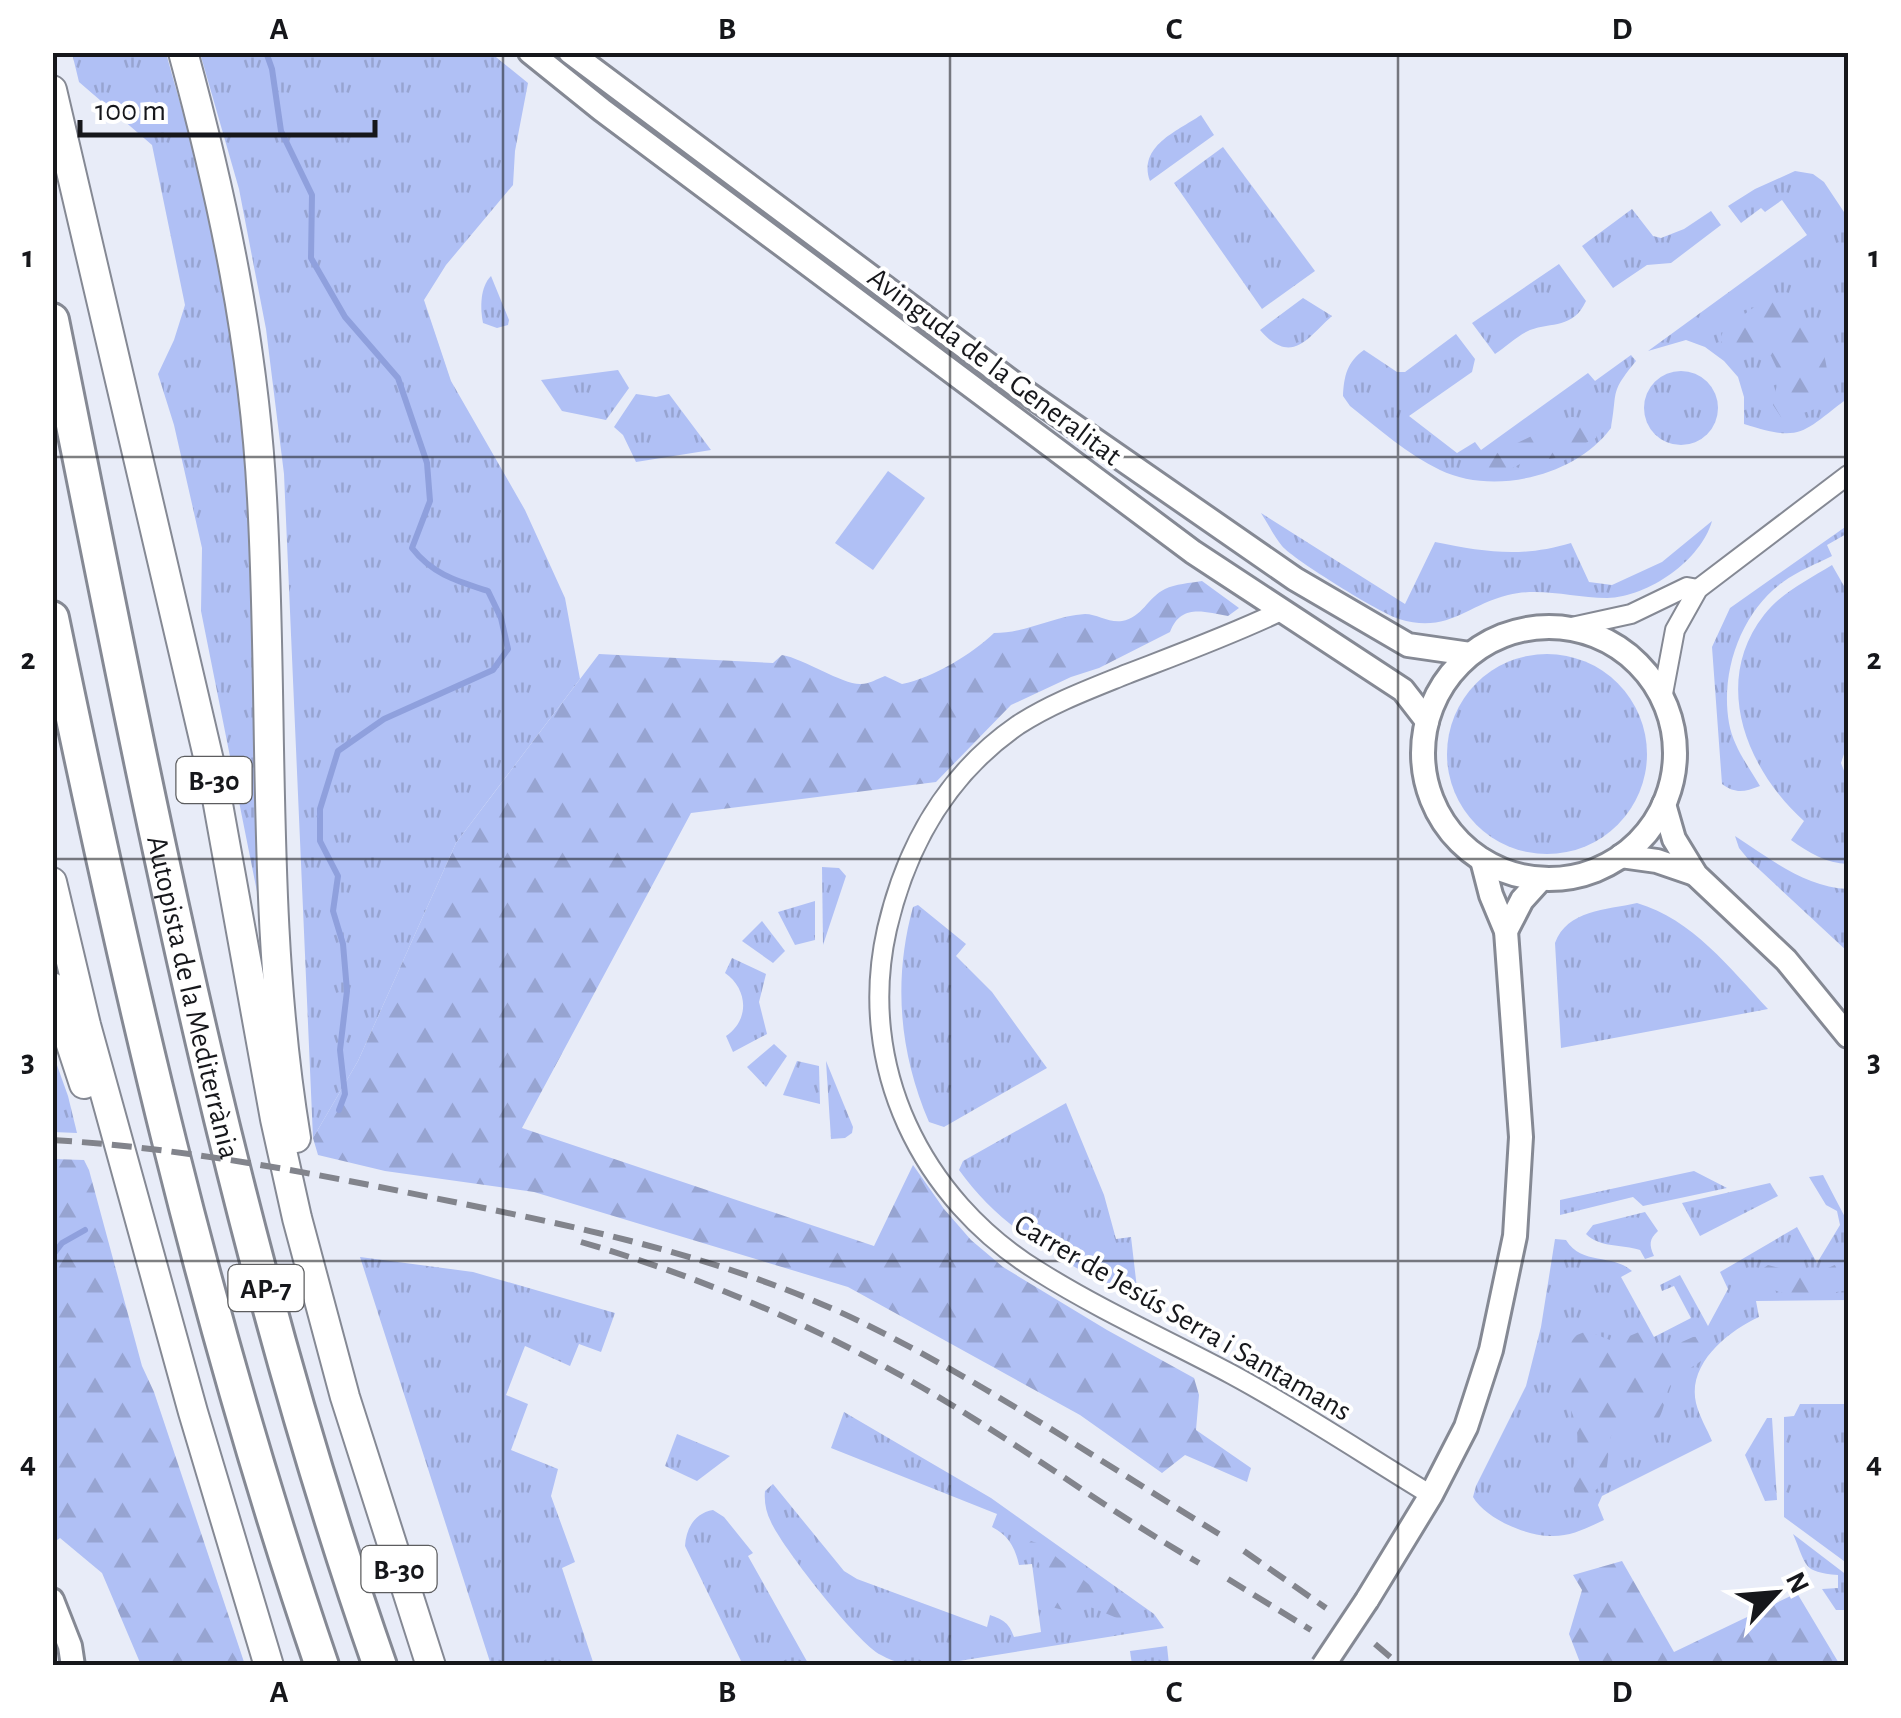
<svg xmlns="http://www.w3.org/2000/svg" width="1901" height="1718" font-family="'Alegreya Sans',sans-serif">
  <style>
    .grass { fill: url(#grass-tufts) }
    .forest { fill: url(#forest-firs) }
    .garden { fill: #b0c0f5 }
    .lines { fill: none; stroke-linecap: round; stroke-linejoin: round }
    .stream { stroke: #8fa0dd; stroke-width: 6 }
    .minor-casing { stroke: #858994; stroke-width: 22 }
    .tertiary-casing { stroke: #858994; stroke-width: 28 }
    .trunk-casing { stroke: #858994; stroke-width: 32 }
    .motorway-casing { stroke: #858994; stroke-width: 38 }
    .minor { stroke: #fff; stroke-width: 18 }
    .tertiary { stroke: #fff; stroke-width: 22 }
    .trunk { stroke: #fff; stroke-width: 28 }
    .motorway { stroke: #fff; stroke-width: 32 }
    .rail { stroke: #82848c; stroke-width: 6; stroke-dasharray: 20 10; stroke-linecap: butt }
    .tertiary-bridge-casing { stroke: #858994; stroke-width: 28; stroke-linecap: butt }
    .tertiary-bridge { stroke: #fff; stroke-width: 22 }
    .grid { fill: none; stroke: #16171b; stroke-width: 2.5; stroke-opacity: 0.55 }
    .labels { text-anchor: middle; stroke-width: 8; stroke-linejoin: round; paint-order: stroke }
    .shield { fill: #fff; stroke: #5c5d5f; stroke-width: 2.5 }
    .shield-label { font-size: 28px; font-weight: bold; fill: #16171b }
    .street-label { font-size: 30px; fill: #16171b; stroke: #fff }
    .neatline { fill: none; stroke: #16171b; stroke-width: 4 }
    .grid-label { font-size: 32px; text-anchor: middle; font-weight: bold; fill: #16171b }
  </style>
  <defs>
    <pattern id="grass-tufts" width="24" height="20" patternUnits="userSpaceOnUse" patternTransform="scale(2.5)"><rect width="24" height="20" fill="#b0c0f5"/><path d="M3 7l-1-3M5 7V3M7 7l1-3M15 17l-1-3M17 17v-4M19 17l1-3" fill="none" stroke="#97a4d1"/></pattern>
    <pattern id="forest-firs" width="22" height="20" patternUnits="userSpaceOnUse" patternTransform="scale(2.5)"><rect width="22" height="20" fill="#b0c0f5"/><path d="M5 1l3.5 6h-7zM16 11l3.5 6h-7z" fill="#97a4d1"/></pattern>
  </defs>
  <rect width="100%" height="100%" fill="#e8ecf8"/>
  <g class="grass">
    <path d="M72 53H166C188 133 214 213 227 296 259 504 258 717 264 927L201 611 202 548 174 425 158 374 174 340 185 305 152 145 79 82Z"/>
    <path d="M200 53H491L528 83 515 151 513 185 446 265 424 300 451 381 525 510 565 598 580 679 456 843 358 1061 313 1138 284 474 266 329 239 189Z"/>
    <path d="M1201 115 1214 135 1150 181C1138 146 1176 132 1201 115Z"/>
    <path d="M1223 147 1315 271 1262 309 1174 183Z"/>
    <path d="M1795 171 1813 174 1824 182 1848 218V398C1802 432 1803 443 1744 424V397L1738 377 1724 361 1705 347 1686 340 1648 351 1807 235 1782 200 1765 212 1761 208 1741 223 1728 206 1755 189Z"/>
    <path d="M1632 209 1653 236 1661 238 1684 229 1711 211 1721 225 1671 263 1647 265 1613 288 1582 246Z"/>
    <path d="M1559 264 1586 301C1573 329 1552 322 1530 330 1518 335 1506 347 1495 354L1472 323Z"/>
    <path d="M491 276 509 320 508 325 497 328 483 323C480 308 480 287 491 276Z"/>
    <path d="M1303 298 1332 316C1308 337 1292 367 1260 330Z"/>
    <path d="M1456 334 1475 359 1472 372 1409 416 1457 453 1475 442 1481 450 1588 373 1595 381 1631 355 1636 361C1609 394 1618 390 1611 428 1576 476 1494 496 1440 470 1408 455 1378 428 1350 406L1343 396C1344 376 1347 362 1364 350L1397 372H1405Z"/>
    <path d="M618 370 629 388 606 420 562 411 541 380Z"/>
    <circle cx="1681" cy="408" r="37"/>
    <path d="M636 394 656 397 669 394 711 450 636 462 623 435 614 427Z"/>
    <path d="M1261 513 1405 604 1435 542C1485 552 1521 558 1571 543L1589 582 1612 585 1662 562 1712 521C1701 560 1649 597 1607 598 1573 598 1541 587 1508 595 1465 606 1447 634 1399 619 1380 613 1294 560 1282 546 1274 536 1268 524 1261 513Z"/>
    <path d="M1848 525V533L1827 545 1832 556C1816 564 1798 571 1783 582 1741 612 1720 672 1729 723 1733 746 1748 766 1760 786 1744 792 1736 794 1722 784L1712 647 1730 608Z"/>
    <path d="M1832 565 1848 593V742L1841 763 1848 781V864C1826 863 1809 853 1791 840L1804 821C1747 770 1711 683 1764 615 1782 592 1808 580 1832 565Z"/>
    <circle cx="1547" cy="754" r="100"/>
    <path d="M1735 836C1771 859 1804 887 1848 889V952L1748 859 1739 848Z"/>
    <path d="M822 867 839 868 846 876 823 945Z"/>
    <path d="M815 901V940L795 945 778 912Z"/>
    <path d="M1637 903C1692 919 1730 968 1768 1009L1561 1048 1555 943C1567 910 1606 910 1637 903Z"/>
    <path d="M918 905 966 944 956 956 992 992 1047 1068 944 1127 929 1122C899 1052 893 980 913 907Z"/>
    <path d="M762 921 785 951 773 963 742 941Z"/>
    <path d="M732 958 766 974 759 1002 767 1034 733 1052 726 1036C750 1020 748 989 725 973Z"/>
    <path d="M774 1044 787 1056 766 1087 747 1067Z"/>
    <path d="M53 1054 68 1096 77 1133 53 1132Z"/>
    <path d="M797 1061 819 1066 820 1104 783 1095Z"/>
    <path d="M826 1061 853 1127 852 1133 845 1138 831 1139Z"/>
    <path d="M1066 1103 1104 1195 1116 1239 1131 1237 1138 1297 1133 1298C1067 1263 1004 1233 959 1170L963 1161Z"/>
    <path d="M1694 1171 1727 1188 1643 1206 1633 1197 1560 1215V1200Z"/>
    <path d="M1823 1175 1848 1223V1300L1756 1301 1759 1317C1728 1331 1687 1364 1696 1403 1699 1416 1707 1429 1712 1441L1602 1496 1598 1505 1604 1520C1587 1528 1570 1537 1550 1536 1526 1536 1485 1518 1473 1497L1476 1486 1526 1386 1541 1327 1555 1239 1566 1240C1582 1266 1612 1253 1632 1271L1621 1277 1654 1337 1691 1318 1674 1286 1662 1291 1660 1285 1680 1275 1708 1326 1728 1289 1720 1272 1797 1227 1817 1263 1840 1225 1837 1211 1826 1205 1809 1177Z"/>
    <path d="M1770 1183 1778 1196 1700 1236 1682 1203Z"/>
    <path d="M1645 1212 1658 1231C1649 1239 1649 1245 1654 1256L1645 1259 1640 1250C1622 1244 1600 1248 1586 1234L1593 1225Z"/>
    <path d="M360 1257 473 1272 615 1313 601 1352 579 1344 570 1366 525 1346 506 1395 528 1404 511 1450 558 1469 551 1496 575 1562 562 1568 594 1665H491Z"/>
    <path d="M1800 1404H1848V1564L1784 1517V1417L1794 1416Z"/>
    <path d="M844 1412 991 1498 1154 1614 1164 1628 934 1665C915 1666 898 1665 881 1655 857 1643 782 1547 771 1522 766 1512 764 1502 765 1491L773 1484 844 1571 857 1579 987 1627 990 1615C1004 1620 1009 1623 1014 1637L1041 1632 1032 1564 1019 1565C1015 1547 1008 1535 992 1527L997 1514 831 1448Z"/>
    <path d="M1767 1418H1772L1777 1500 1765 1501 1745 1455Z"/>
    <path d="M677 1434 730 1456 697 1481 665 1466Z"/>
    <path d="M713 1510 724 1517 753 1553 748 1556 809 1665H743L685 1546C686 1528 695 1513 713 1510Z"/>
    <path d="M1793 1534 1848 1576V1610H1836L1822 1589 1838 1588V1575C1802 1572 1807 1566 1793 1534Z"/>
    <path d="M1167 1646 1169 1665H1132L1130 1651Z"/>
  </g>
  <g class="forest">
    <path d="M1764 300C1812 303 1838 363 1824 406L1783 420 1773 405 1779 373 1771 356 1759 352 1732 361 1720 339 1724 329Z"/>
    <path d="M1571 417 1592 419 1599 430 1596 438 1555 458 1522 463 1505 472H1486L1472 465Z"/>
    <path d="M1202 581 1239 608 1228 616C1204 612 1181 603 1170 632L1099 668 1071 677 1011 705 936 782 691 813 522 1128 874 1246 913 1165 944 1209 971 1240 1003 1267 1107 1330 1194 1378 1199 1395 1196 1430 1251 1468 1247 1482 1185 1455 1162 1473 1080 1415 848 1287 534 1192 385 1171 318 1155 313 1138 358 1061 456 843 599 654 773 663 782 655C805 659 843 685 861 684 869 684 877 679 885 676L902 684C933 678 972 654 994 633 1027 633 1053 616 1085 614 1097 614 1109 623 1122 621 1142 618 1148 597 1165 589 1175 584 1190 583 1202 581Z"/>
    <path d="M53 1159 84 1160 89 1170 142 1366 154 1392 245 1665H141L102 1573 60 1538 53 1543Z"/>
    <path d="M1848 1259V1290C1817 1295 1786 1303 1760 1281L1761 1270 1768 1265 1791 1271 1806 1278Z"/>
    <path d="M1587 1331 1615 1342 1639 1332 1666 1349 1693 1337 1709 1336 1713 1348C1701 1367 1683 1368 1674 1380 1661 1396 1669 1413 1648 1432L1624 1422 1614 1427C1602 1454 1618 1494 1576 1496 1566 1472 1580 1456 1577 1432 1575 1412 1563 1397 1557 1379L1563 1364 1560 1352 1577 1335Z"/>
    <path d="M1031 1541 1042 1545 1099 1593 1122 1608H1139L1144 1617 1124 1621 1081 1603 1063 1610 1048 1606 1039 1563 1025 1547Z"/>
    <path d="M1622 1561 1674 1652 1797 1593 1840 1665H1581L1569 1634 1582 1590 1573 1575Z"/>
  </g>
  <path class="garden" d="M888 471 925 498 873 570 835 543Z"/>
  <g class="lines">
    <g class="stream">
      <path d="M266 52 272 69 281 131 312 195 311 258 345 317 398 378 427 463 430 501 412 548C432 574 457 581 488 591L501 618 508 649 493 670 384 719 338 751 320 809V841L338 876 333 911 343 944 347 991 340 1050 345 1094 339 1110"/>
      <path d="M52 1256 62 1243 85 1230"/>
    </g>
    <g class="minor-casing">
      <g id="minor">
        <path d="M1281 611C1231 635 1179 654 1127 674 1090 689 1052 703 1018 725 947 774 906 847 887 929 856 1066 921 1199 1038 1271 1100 1310 1167 1340 1231 1374 1300 1411 1365 1455 1431 1495"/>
        <path d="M1567 628 1631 614 1687 587 1698 589"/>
        <path d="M1662 699 1675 630 1698 589 1848 475"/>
      </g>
    </g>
    <g class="tertiary-casing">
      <g id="tertiary">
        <path d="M530 52 602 110 1193 552 1403 690 1427 721"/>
        <path d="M570 52 1021 389 1295 579 1408 645 1470 654"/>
        <circle cx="1549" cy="753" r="126"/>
        <path d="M1664 804 1674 839 1696 875 1786 960 1848 1036"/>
        <path d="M1621 856 1657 861 1695 874"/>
        <path d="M1506 931 1522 900 1541 879"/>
        <path d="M52 1600 70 1646 73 1666"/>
        <path d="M1367 1600 1431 1495 1466 1427 1491 1350 1515 1236 1521 1137 1506 931 1491 895 1482 860"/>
      </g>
    </g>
    <g class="trunk-casing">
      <g id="trunk">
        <path d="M183 52C223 199 254 345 262 498 274 711 261 927 296 1138"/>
        <path d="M52 90 214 782 275 1119 297 1218 345 1397 431 1666"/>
        <path d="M52 882 86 1025 193 1412 269 1666"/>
        <path d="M52 987 84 1084"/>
      </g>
    </g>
    <g class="motorway-casing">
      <g id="motorway">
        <path id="s1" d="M52 320C143 772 227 1230 380 1666"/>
        <path d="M52 618C125 972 205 1324 322 1666"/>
      </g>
    </g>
    <use href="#minor" class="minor"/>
    <use href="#tertiary" class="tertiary"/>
    <use href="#trunk" class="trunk"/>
    <use href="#motorway" class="motorway"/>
    <g class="rail">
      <path d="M52 1140C182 1148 307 1172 434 1198 579 1227 727 1257 861 1322 986 1383 1101 1462 1219 1534"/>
      <path d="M581 1242C701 1277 814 1325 923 1388 1017 1442 1105 1509 1199 1563"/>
      <path d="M1244 1551 1326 1608"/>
      <path d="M1228 1579 1311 1630"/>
      <path d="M1375 1644 1401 1666"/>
      <path d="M1363 1664 1364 1666"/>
    </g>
    <g class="tertiary-bridge-casing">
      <path id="tertiary-bridge" d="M1323 1666 1367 1600"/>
    </g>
    <use href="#tertiary-bridge" class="tertiary-bridge"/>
  </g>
  <path class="grid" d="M503 52V1666M950 52V1666M1398 52V1666M52 457H1848M52 859H1848M52 1261H1848"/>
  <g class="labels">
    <g class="shield">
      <rect x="176.5" y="757" width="75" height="46" rx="8"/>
      <rect x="228.5" y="1265" width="75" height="46" rx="8"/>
      <rect x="361.5" y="1546" width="75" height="46" rx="8"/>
    </g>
    <g class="shield-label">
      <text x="214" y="790">B-30</text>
      <text x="266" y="1298">AP-7</text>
      <text x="399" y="1579">B-30</text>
    </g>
    <g class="street-label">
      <text transform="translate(995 366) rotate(37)" y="10">Avinguda de la Generalitat</text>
      <text dy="10" stroke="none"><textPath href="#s1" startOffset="692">Autopista de la Mediterrània</textPath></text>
      <text transform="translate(1183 1317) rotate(30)" y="10">Carrer de Jesús Serra i Santamans</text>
    </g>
  </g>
  <rect width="1901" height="1718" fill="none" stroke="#ffffff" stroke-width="110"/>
  <g transform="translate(1776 1593) rotate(64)" stroke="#ffffff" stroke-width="8" paint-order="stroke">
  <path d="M0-8L18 38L0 25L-18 38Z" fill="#16171b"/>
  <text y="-15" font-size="28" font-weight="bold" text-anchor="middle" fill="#16171b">N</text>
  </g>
  <path d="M80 120v15h295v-15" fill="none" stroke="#16171b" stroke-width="5"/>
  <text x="95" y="120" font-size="30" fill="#16171b" stroke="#ffffff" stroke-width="8" paint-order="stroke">100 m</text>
  <rect x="55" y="55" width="1791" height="1608" class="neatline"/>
  <g class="grid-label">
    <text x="279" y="39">A</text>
    <text x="727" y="39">B</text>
    <text x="1174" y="39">C</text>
    <text x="1622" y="39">D</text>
    <text x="28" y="267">1</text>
    <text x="1874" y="267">1</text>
    <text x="28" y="669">2</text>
    <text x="1874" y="669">2</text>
    <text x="28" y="1071">3</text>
    <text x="1874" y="1071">3</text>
    <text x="28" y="1473">4</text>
    <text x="1874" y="1473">4</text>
    <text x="279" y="1702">A</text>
    <text x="727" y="1702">B</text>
    <text x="1174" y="1702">C</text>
    <text x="1622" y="1702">D</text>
  </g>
</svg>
